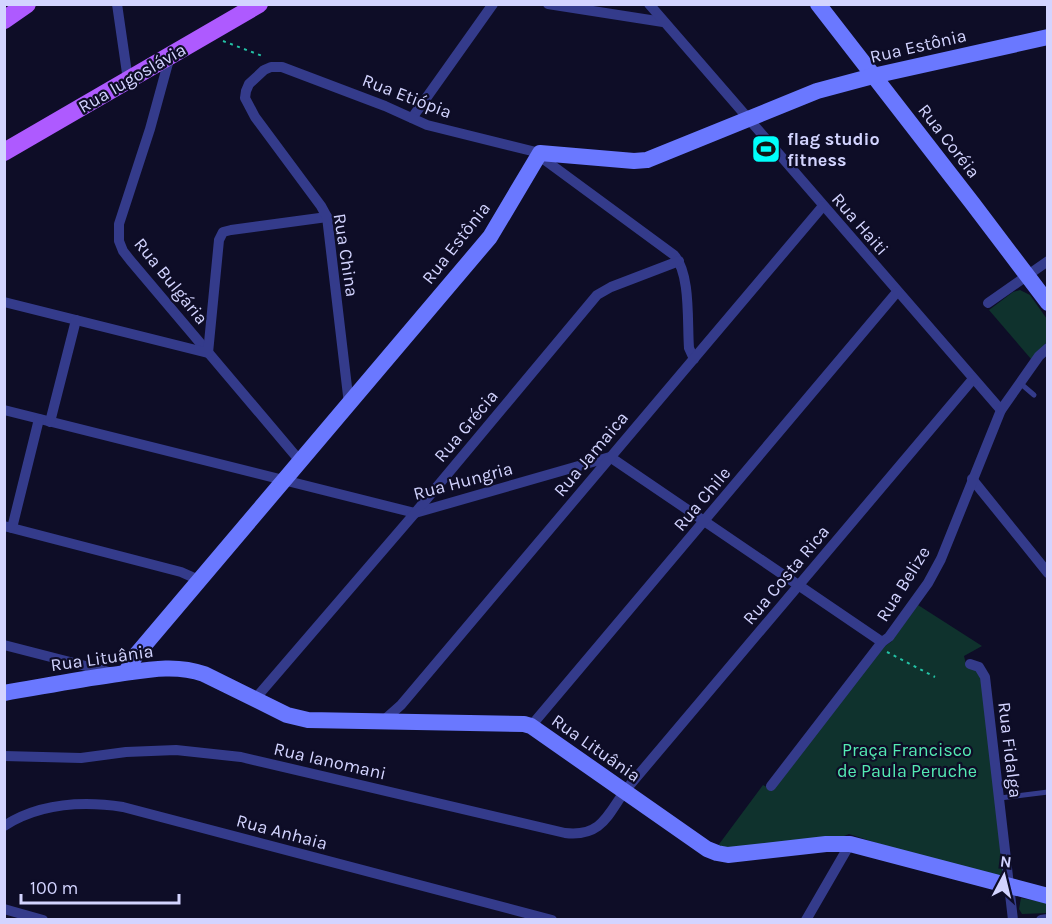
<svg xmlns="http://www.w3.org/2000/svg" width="1052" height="924" font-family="Karla,sans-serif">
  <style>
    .green { fill: #0f322d }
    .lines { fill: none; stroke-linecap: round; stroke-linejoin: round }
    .path { stroke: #23c3a6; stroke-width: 2; stroke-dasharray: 3 4.5; stroke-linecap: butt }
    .lane { stroke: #343b8b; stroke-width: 5 }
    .street { stroke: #343b8b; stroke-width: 10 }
    .secondary { stroke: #6a78ff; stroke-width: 16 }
    .primary { stroke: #ae5aff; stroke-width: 18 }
    .labels { text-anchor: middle; stroke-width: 4.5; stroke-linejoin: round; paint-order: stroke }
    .street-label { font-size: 18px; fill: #d3d4ff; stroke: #0e0d27 }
    .poi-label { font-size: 18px; font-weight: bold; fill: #d3d4ff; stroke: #0e0d27; text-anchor: start }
    .park-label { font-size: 18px; fill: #54ebb3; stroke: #0e0d27 }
  </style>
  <rect width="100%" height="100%" fill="#0e0d27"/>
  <g class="green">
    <path d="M1020 290 1030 295 1047 319V342L1031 359 989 310 1013 292Z"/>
    <path d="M918 605 982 646 964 656 966 664 984 673 1011 887 849 834 844 836 735 849 717 847 763 785 772 790 883 647 891 642Z"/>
    <path d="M1021 898 1047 903V913L1022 914 1019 909Z"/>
  </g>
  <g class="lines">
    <g class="path">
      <path d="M223 41 265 57"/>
      <path d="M887 652 935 677"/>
    </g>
    <g class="lane">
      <path d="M1020 383 1034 395"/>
      <path d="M1000 798 1048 792"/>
    </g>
    <g class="street">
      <path d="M117 4 128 80"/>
      <path d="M548 4 663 22"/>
      <path d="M649 4 1001 410"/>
      <path d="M170 56 150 129 119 224V241L123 251 130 260 300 461"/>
      <path d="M412 118 493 4"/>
      <path d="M538 155 674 255C691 274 687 322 689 348L694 359"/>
      <path d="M4 302 208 353 219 240 223 232 231 230 327 217"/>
      <path d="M988 303 1048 261"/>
      <path d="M349 404 327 217 321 206 255 117 245 98 246 91 249 84 264 70 271 67H282L385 106 427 125 540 153"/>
      <path d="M4 410 415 513 610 457 882 642"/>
      <path d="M50 422 76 320"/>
      <path d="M972 479 1048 573"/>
      <path d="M4 526 181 572 199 580"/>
      <path d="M12 528 39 419"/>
      <path d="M4 645 109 672"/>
      <path d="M970 664 979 667 985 677 1013 920"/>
      <path d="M255 699 415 513 597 295 611 287 679 261"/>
      <path d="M383 721 401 705 823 206"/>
      <path d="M531 726 897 292"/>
      <path d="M4 756 81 758 126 752 176 750 241 757 565 833C600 837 607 817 624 792L973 379"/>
      <path d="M771 786 882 642 889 637 928 583 941 559 1001 410 1039 356 1048 348"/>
      <path d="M4 826C40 803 83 801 123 807L552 920"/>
      <path d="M4 909 43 920"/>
      <path d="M806 920 850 844"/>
      <path d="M1041 920 1048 919"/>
    </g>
    <g class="secondary">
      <path d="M818 4 973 204 1048 303"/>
      <path d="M126 672 136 655 490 237 540 153 634 161 647 160 817 91 873 76 1048 37"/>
      <path d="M4 693C40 687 75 680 111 675 142 671 173 663 204 674L287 715 308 720 524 724 531 726 707 849 717 853 728 855 826 844H850L1048 896"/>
    </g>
    <g class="primary">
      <path d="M4 20 27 4"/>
      <path d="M4 152 259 4"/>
    </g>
  </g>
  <defs>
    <g id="stadium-square" transform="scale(1.5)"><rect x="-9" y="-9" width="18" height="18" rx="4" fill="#00fefa" stroke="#0e0d27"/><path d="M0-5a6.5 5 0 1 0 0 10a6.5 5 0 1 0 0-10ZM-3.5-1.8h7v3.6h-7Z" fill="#111"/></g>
  </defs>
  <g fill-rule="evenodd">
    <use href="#stadium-square" x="766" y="149"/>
  </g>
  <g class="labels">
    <g class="street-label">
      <text transform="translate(918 46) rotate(-13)" y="6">Rua Estônia</text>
      <text transform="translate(132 78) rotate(-30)" y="6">Rua Iugoslávia</text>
      <text transform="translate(407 96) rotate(21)" y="6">Rua Etiópia</text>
      <text transform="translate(949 141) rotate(52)" y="6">Rua Coréia</text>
      <text transform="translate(860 224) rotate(49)" y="6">Rua Haiti</text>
      <text transform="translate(456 243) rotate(-52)" y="6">Rua Estônia</text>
      <text transform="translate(346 255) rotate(81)" y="6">Rua China</text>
      <text transform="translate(171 281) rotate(51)" y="6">Rua Bulgária</text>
      <text transform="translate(466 426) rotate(-50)" y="6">Rua Grécia</text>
      <text transform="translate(591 454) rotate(-50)" y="6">Rua Jamaica</text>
      <text transform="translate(463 481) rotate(-15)" y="6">Rua Hungria</text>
      <text transform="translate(702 499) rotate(-50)" y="6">Rua Chile</text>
      <text transform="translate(786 575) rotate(-50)" y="6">Rua Costa Rica</text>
      <text transform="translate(903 584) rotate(-58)" y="6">Rua Belize</text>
      <text transform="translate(102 658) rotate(-8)" y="6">Rua Lituânia</text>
      <text transform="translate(596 748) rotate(35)" y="6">Rua Lituânia</text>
      <text transform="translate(1010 750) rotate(83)" y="6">Rua Fidalga</text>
      <text transform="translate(330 761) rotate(13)" y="6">Rua Ianomani</text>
      <text transform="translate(282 832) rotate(15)" y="6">Rua Anhaia</text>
    </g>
    <g class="poi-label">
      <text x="787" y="145">flag studio<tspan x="787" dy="21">fitness</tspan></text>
    </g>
    <g class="park-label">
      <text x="907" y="756">Praça Francisco<tspan x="907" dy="21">de Paula Peruche</tspan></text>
    </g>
  </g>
  <rect width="1052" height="924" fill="none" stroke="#d3d4ff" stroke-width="12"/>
  <g transform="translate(1004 876) rotate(7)" stroke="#0e0d27" stroke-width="4.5" paint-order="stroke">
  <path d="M0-4.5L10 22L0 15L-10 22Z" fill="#d3d4ff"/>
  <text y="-9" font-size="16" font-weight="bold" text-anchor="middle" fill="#d3d4ff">N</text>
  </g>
  <path d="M21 894v9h158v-9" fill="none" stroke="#d3d4ff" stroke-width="3"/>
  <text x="30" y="894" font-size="18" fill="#d3d4ff" stroke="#0e0d27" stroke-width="4.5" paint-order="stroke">100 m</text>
</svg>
